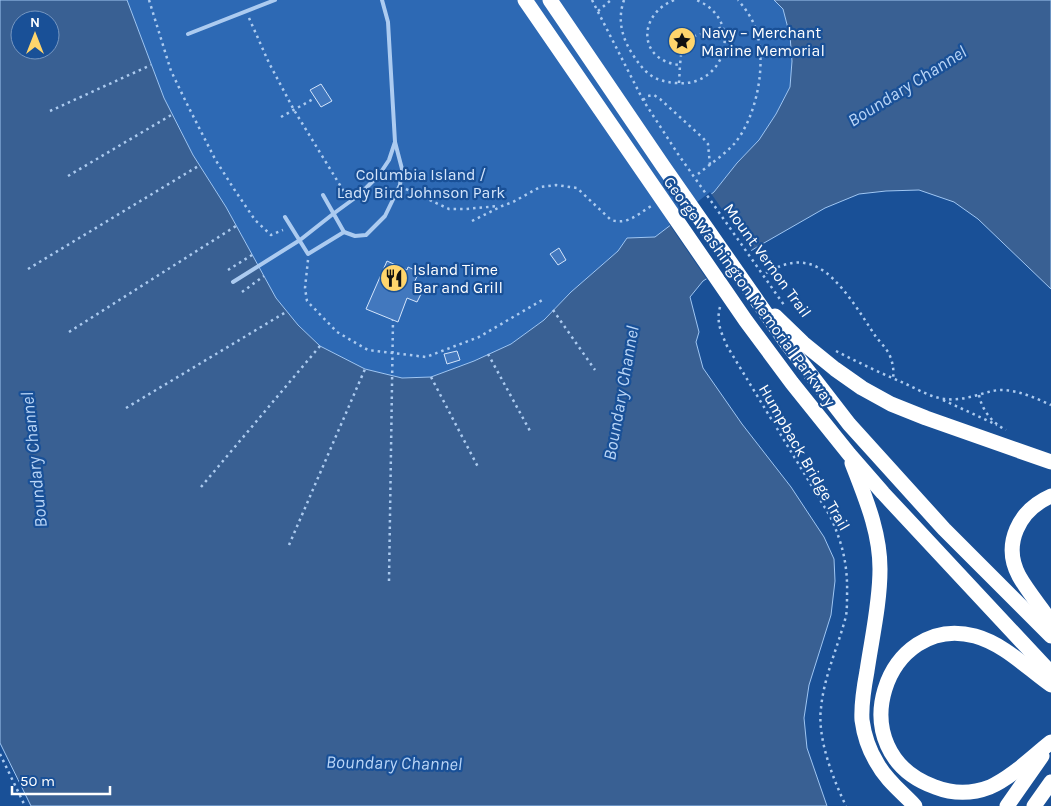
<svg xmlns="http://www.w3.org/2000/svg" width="1051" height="806" font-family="Karla,sans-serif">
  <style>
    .green { fill: #2d69b4 }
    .water { fill: #396093; stroke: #9fc6f3; fill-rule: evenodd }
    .pier { fill: #195097 }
    .building { fill: #4278be; stroke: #d4e5fb }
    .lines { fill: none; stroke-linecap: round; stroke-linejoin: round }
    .path { stroke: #accbf0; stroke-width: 2.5; stroke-dasharray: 2.5 4; stroke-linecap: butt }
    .service { stroke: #accbf0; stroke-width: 4 }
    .motorway { stroke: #fff; stroke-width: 15 }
    .labels { text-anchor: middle; stroke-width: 4.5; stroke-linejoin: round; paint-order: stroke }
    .poi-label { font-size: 16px; fill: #fff; stroke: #195097; text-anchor: start }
    .park-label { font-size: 16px; fill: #d4e5fb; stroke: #195097 }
    .street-label { font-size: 16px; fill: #fff; stroke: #195097 }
    .water-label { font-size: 18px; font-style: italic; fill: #b9d5f7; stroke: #195097 }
  </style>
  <rect width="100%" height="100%" fill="#195097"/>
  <path class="green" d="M127 0H774L783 9 790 36 792 61 790 87 776 114 759 140 737 163 714 192 655 237 627 238 618 251 571 292 544 320 511 344 474 361 431 377 401 378 365 369 320 346 298 325 276 298 226 207 193 155 164 98Z"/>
  <path class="water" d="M0 0H127L164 98 193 155 226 207 276 298 298 325 320 346 365 369 402 378 431 377 474 361 511 344 544 320 571 292 618 251 627 238 655 237 714 192 737 163 759 140 776 114 790 87 792 61 790 36 783 9 774 0H1051V289L978 219 954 202 919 190 886 191 859 194 825 208 757 247 703 281 690 297 699 332 696 342 703 368 742 424 791 487 824 537 834 559 835 581 831 615 809 685 804 718 807 748 827 806H31L0 743ZM20 20H50V50H20Z"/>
  <path class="pier" d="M710 192 753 253 708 281 669 224Z"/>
  <g class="building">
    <path d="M321 84 332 101 321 107 310 90Z"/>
    <path d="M559 248 566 260 558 265 550 254Z"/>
    <path d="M387 261 407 270 408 267 419 272 413 285 422 288 423 290 417 302 407 298 398 322 366 309Z"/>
    <path d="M457 351 460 360 447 364 444 354Z"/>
  </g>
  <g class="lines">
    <g class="path">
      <path d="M149 0 171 71 188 106 215 159 234 189 255 220 271 235 283 230"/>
      <path d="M592 0 643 100 678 154 784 305"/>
      <path d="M624 0C617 20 622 38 633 55 645 73 653 81 676 83 728 88 744 18 696 0"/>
      <path d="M674 0C637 15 638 61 680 65L681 55C692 53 693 46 695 36L723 27"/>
      <path d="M598 11 611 0"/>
      <path d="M249 18 269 63 294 110 346 195"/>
      <path d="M679 83 680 65"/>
      <path d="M643 100 648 96 654 95 660 99 703 138 708 144 710 165"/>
      <path d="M50 111 151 65"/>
      <path d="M281 117 315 98"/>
      <path d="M698 174C710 164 724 155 734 144 758 116 769 56 753 22 749 14 744 7 738 0"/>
      <path d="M68 176 173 114"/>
      <path d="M406 189 449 209H466L498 206"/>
      <path d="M472 221 502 206 513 202 540 187 556 185 577 188 611 220C627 225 637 215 651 206"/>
      <path d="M308 260 305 288 307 301 337 332 368 350 426 357 479 337 544 299"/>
      <path d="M28 269 200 165"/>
      <path d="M228 270 252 255"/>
      <path d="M766 273C782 264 799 258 817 267 840 278 862 316 876 337 881 343 887 349 890 356 893 364 894 370 893 379"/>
      <path d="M242 292 264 276"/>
      <path d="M720 307C716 322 721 332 727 346L830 516C843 544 848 566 847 597 847 603 847 610 846 616 838 647 824 676 821 708 817 738 833 779 846 806"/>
      <path d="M553 310 595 370"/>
      <path d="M69 332 236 226"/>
      <path d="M836 351C859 363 883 374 906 384 919 390 932 398 946 399 961 401 977 395 992 391 1012 387 1033 397 1051 405"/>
      <path d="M488 354 530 431"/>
      <path d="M431 377 478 467"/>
      <path d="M979 395C982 410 992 423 1006 430"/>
      <path d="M943 400 997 425"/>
      <path d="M126 408 286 312"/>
      <path d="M201 487 320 346"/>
      <path d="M289 545 365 369"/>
      <path d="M389 581 393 320"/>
      <path d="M0 754 25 806"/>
    </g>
    <g class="service">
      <path d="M188 34 275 0"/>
      <path d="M323 195 344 232 355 236 366 235 385 216 400 185 402 169 395 142 388 22 382 0"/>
      <path d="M285 217 308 254 344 232"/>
      <path d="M233 282 300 240 333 214 359 195 379 175 389 160 395 142"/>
    </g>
    <g class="motorway">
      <path d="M525 0 746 321 792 383 849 454 883 493 1051 673"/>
      <path d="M550 0 663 166 788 345 849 424 944 529 1051 636"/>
      <path d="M775 316 803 343 835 369 862 388 891 404 926 418 1051 462"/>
      <path d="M852 463C865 497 880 531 880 569 880 603 872 637 867 671 864 687 861 704 862 720 864 735 869 750 877 763 886 780 902 792 915 806"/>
      <path d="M1051 496C1019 510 1002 544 1019 576 1028 592 1041 607 1051 622"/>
      <path d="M1051 685C1027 668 1004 644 975 636 886 612 837 752 935 787 953 794 972 794 990 787 1012 777 1032 757 1051 742"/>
      <path d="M1007 806 1042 756"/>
      <path d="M1034 806 1051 782"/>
    </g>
  </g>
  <defs>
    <g id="sight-disc" transform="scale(1.4375)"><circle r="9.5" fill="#ffd56c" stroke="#195097"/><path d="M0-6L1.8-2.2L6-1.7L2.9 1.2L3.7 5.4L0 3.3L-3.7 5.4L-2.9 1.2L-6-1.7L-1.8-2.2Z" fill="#111"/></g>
    <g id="restaurant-disc" transform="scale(1.4375)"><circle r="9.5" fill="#ffd56c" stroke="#195097"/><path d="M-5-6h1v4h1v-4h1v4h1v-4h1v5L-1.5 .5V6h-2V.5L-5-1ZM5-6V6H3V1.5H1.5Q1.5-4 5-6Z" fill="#111"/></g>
  </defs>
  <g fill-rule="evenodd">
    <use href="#sight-disc" x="682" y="41"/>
    <use href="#restaurant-disc" x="394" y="278"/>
  </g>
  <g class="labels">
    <g class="poi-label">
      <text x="701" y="38">Navy – Merchant<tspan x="701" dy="18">Marine Memorial</tspan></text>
      <text x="413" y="275">Island Time<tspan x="413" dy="18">Bar and Grill</tspan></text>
    </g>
    <g class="park-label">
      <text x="421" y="180">Columbia Island /<tspan x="421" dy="18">Lady Bird Johnson Park</tspan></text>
    </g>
    <g class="street-label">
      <text transform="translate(768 260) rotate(54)" y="6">Mount Vernon Trail</text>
      <text transform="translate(750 291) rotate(54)" y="6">George Washington Memorial Parkway</text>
      <text transform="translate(805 457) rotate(60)" y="6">Humpback Bridge Trail</text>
    </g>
    <g class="water-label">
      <text transform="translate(907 86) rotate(-32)" y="6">Boundary Channel</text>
      <text transform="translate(621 393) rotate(-80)" y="6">Boundary Channel</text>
      <text transform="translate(34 460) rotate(-96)" y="6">Boundary Channel</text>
      <text transform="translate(394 763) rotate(1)" y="6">Boundary Channel</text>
    </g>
  </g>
  <g transform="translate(35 35)"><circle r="24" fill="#195097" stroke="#7596c1"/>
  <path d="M0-4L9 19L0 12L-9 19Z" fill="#ffd56c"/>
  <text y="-8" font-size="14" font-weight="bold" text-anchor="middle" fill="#ffffff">N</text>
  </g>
  <path d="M12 786v8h98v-8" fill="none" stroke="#ffffff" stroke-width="2.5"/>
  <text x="20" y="786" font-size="15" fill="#ffffff" stroke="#195097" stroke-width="4" paint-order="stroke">50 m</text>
</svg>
